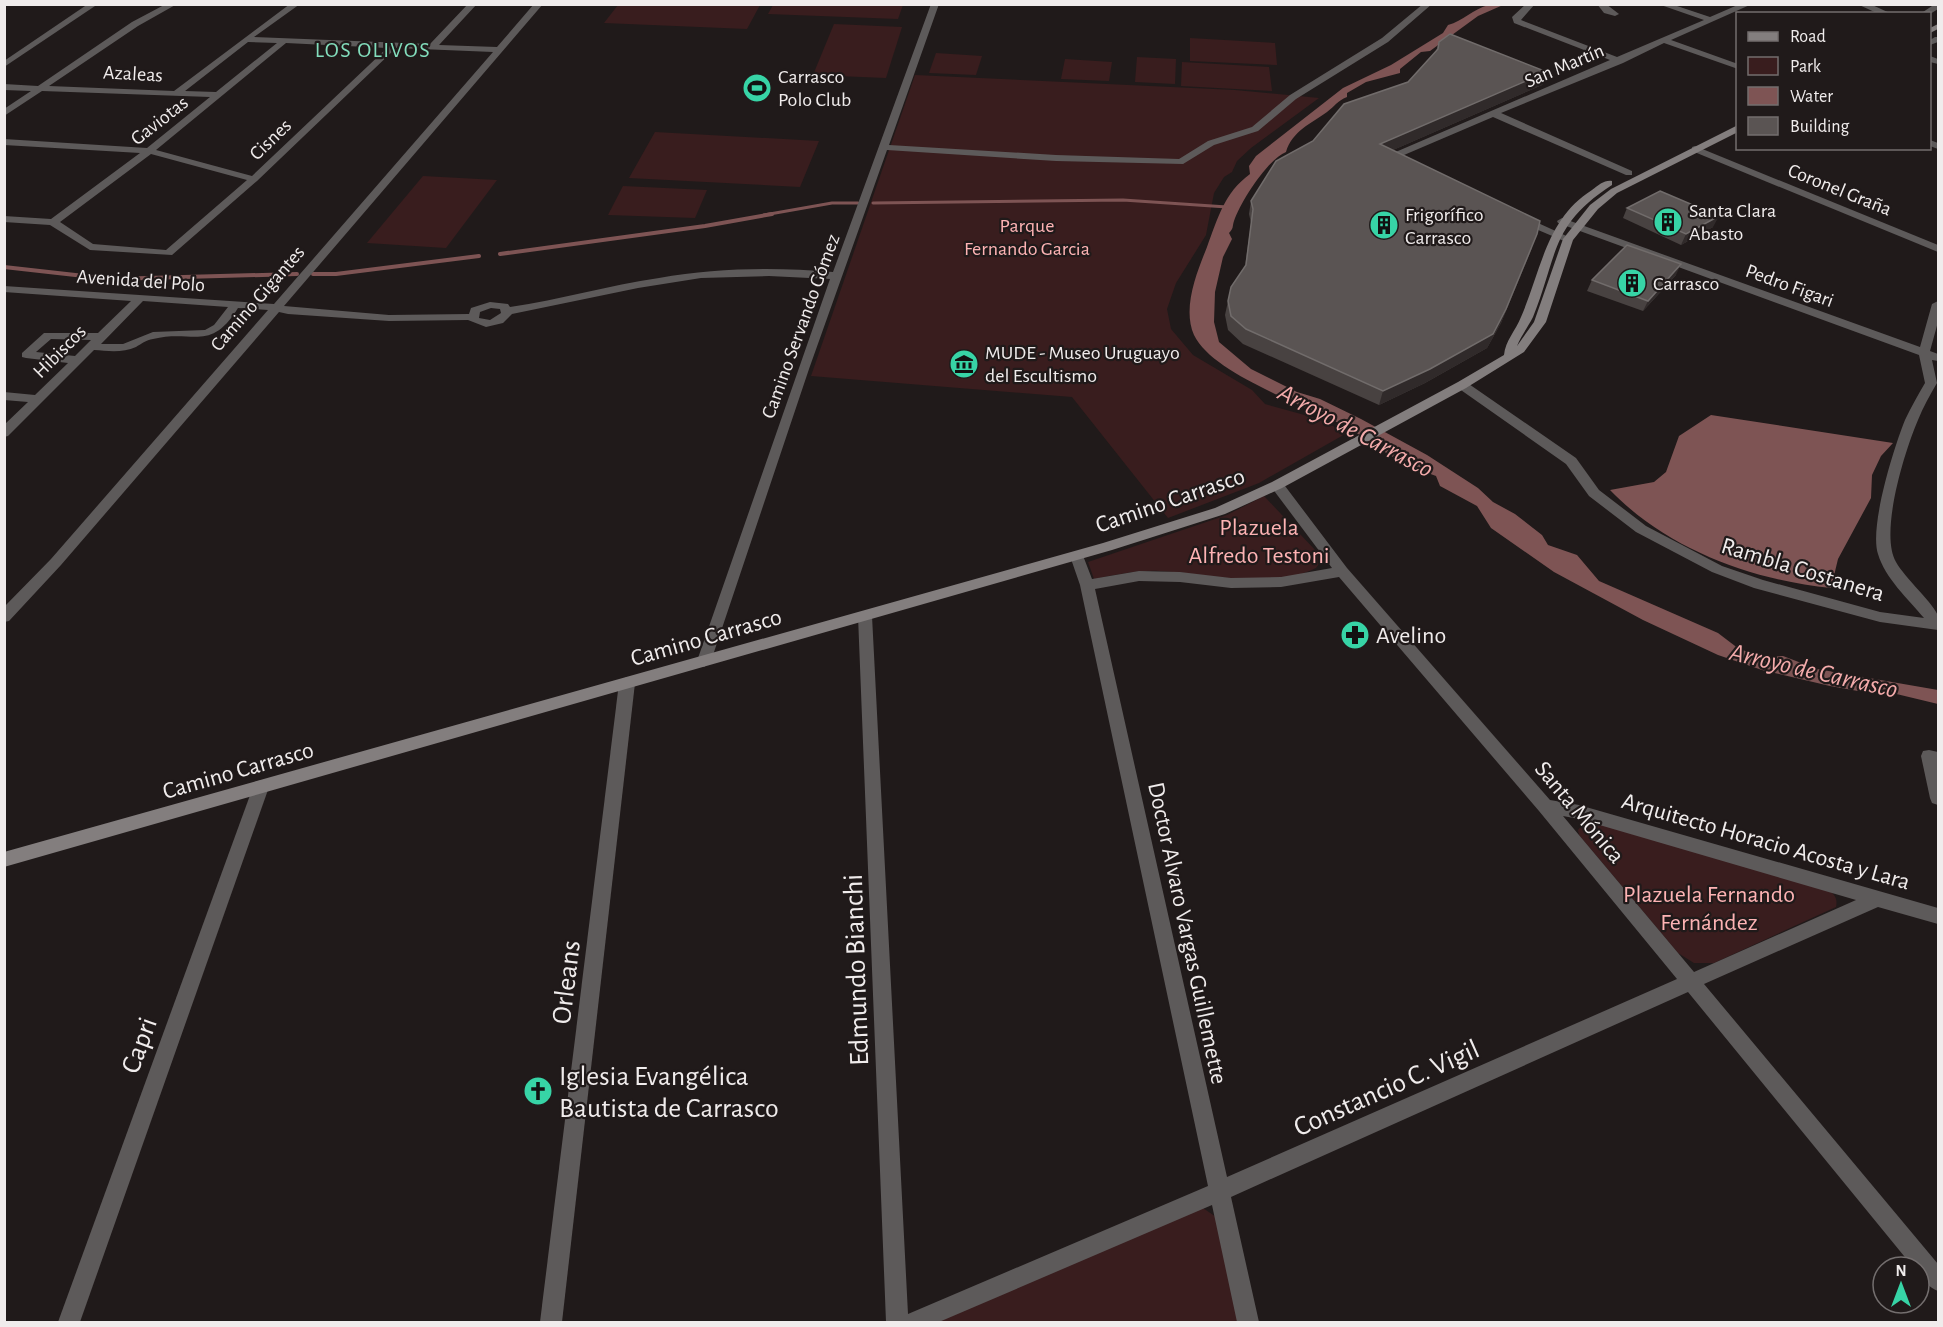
<svg xmlns="http://www.w3.org/2000/svg" width="1943" height="1327" font-family="'Alegreya Sans',sans-serif">
  <style>
    .green { fill: #391d1e }
    .water { fill: #7e5454 }
    .lines { fill: none; stroke-linecap: round; stroke-linejoin: round }
    .stream-far1 { stroke: #7e5454; stroke-width: 3 }
    .stream { stroke: #7e5454; stroke-width: 4 }
    .minor { fill: #5d5a5a; fill-rule: evenodd }
    .secondary { fill: #837e7e; fill-rule: evenodd }
    .wall { fill: #484241 }
    .shaded-wall { fill: #302a2a }
    .building { fill: #5a5453; stroke: #716c6b; stroke-width: 1.5 }
    .labels { text-anchor: middle; stroke-width: 4.5; stroke-linejoin: round; paint-order: stroke }
    .far-street-label { font-size: 20px; fill: #f0ecec; stroke: #201a1a }
    .far-poi-label { font-size: 20px; fill: #f0ecec; stroke: #201a1a; text-anchor: start }
    .far-park-label { font-size: 20px; fill: #fdb3b4; stroke: #201a1a }
    .far-neighbourhood-label { font-size: 22px; letter-spacing: 1.5px; fill: #83debd; stroke: #201a1a }
    .street-label { font-size: 24px; fill: #f0ecec; stroke: #201a1a }
    .park-label { font-size: 24px; fill: #fdb3b4; stroke: #201a1a }
    .poi-label { font-size: 24px; fill: #f0ecec; stroke: #201a1a; text-anchor: start }
    .water-label { font-size: 26px; font-style: italic; fill: #f4abab; stroke: #201a1a }
    .near-street-label { font-size: 28px; fill: #f0ecec; stroke: #201a1a }
    .near-poi-label { font-size: 28px; fill: #f0ecec; stroke: #201a1a; text-anchor: start }
  </style>
  <rect width="100%" height="100%" fill="#201a1a"/>
  <g class="green">
    <path d="M618 5V4L760 5 747 29 604 23Z"/>
    <path d="M773 5V4L903 5 898 19 768 14Z"/>
    <path d="M834 24 902 27 886 78 813 75Z"/>
    <path d="M1190 38 1275 43 1277 65 1190 61Z"/>
    <path d="M936 53 982 56 976 75 929 73Z"/>
    <path d="M1137 57 1176 59 1175 84 1135 82Z"/>
    <path d="M1065 59 1112 62 1109 81 1061 79Z"/>
    <path d="M1182 62 1269 67 1272 91 1181 86Z"/>
    <path d="M915 75 1235 90 1319 98 1251 148 1237 161 1232 172 1224 177 1214 193 1206 235 1176 283 1167 309 1171 329 1193 355 1252 390 1265 404 1319 419 1347 433 1259 483 1168 518 1072 397 811 376Z"/>
    <path d="M655 132 819 141 800 187 629 178Z"/>
    <path d="M423 176 497 180 446 248 367 243Z"/>
    <path d="M623 186 707 190 695 218 608 215Z"/>
    <path d="M1264 496 1317 552 1321 561 1316 568C1270 591 1208 573 1159 571 1137 570 1116 575 1094 579L1088 562 1227 515Z"/>
    <path d="M1595 822 1827 889C1834 894 1838 898 1836 907L1714 963H1694L1678 953 1579 835 1578 830 1582 825Z"/>
    <path d="M1203 1208 1216 1217 1238 1322H932L1195 1209Z"/>
  </g>
  <g class="water">
    <path d="M1489 5H1503L1478 16 1430 51 1421 52 1400 69V73L1366 82 1347 93V97C1337 101 1335 106 1327 112 1312 123 1292 131 1286 152 1267 160 1241 201 1234 221 1232 227 1234 228 1229 233L1232 239 1223 257 1215 292 1214 322 1219 342 1251 369 1297 392 1320 399 1361 419 1427 455 1478 488 1493 502 1515 514 1542 535 1548 545 1577 555 1599 581 1718 633 1739 649 1765 657 1783 656 1817 669 1938 690V704L1884 691H1858L1830 686 1762 670 1718 655 1643 620 1554 572 1491 528 1477 506 1440 486 1436 476C1416 469 1397 460 1378 448 1368 442 1359 433 1348 428 1309 406 1213 375 1194 335 1182 308 1197 272 1207 247 1218 218 1224 193 1250 174L1249 166 1256 156 1343 88 1391 65 1443 33 1448 25C1463 21 1473 9 1489 5Z"/>
    <path d="M1711 415 1893 443 1881 456 1872 475 1871 498 1838 559 1831 588C1751 580 1667 549 1610 490L1654 482 1666 472 1679 436Z"/>
  </g>
  <g class="lines">
    <g class="stream-far1">
      <path d="M873 203 1123 200 1227 207"/>
      <path d="M764 215 832 203H858"/>
    </g>
    <g class="stream">
      <path d="M500 254 705 226 772 214"/>
      <path d="M4 267 111 279 297 274"/>
      <path d="M313 274H336L479 256"/>
    </g>
    <g class="minor">
      <path d="M88 4H98L4 67V61Z"/>
      <path d="M166 4H177L138 26 49 86 174 91 290 4H300L254 37 430 44 468 4H477L439 45 497 47 534 4H543L284 306 389 315 469 314 471 308 490 302 508 304 510 307C560 300 609 285 659 278 716 268 774 267 833 272L931 4H939L889 145 1056 155 1179 159 1208 141 1252 127 1290 95 1382 38 1423 4H1432L1388 42 1296 99 1258 131 1214 145 1183 164 1056 161 887 150 809 369 711 661 704 667 697 661 830 279 769 276 701 278 638 288 512 314 503 323 486 327 468 320 389 321 288 314 279 312 61 565 9 621 4 622V607L51 559 268 310 238 308C210 353 193 329 153 339 146 340 141 344 136 347 123 353 108 351 94 350L8 436 4 437V425L28 402 4 400V392L35 395 68 363 26 358 22 357V353L44 333H98L131 301 4 292V286L274 304 493 52 396 48 257 181 172 255 90 250 50 225 4 222V216L51 219 140 153 4 145V139L147 148 210 97 42 91 4 116V109L31 91 4 90V84L38 86 132 22ZM248 42 277 43 216 92 185 91ZM286 43 387 48 252 176 156 150ZM151 154 247 180 166 250 93 244 60 222ZM143 301 228 307 214 325 205 330 153 332 123 344H101ZM491 308 500 309 501 313 490 320 479 318 480 312ZM51 339 91 340 75 356 36 352Z"/>
      <path d="M1526 4H1535L1521 20 1617 57 1704 20 1658 4H1671L1710 17 1740 4H1752L1671 40 1738 64V69L1664 43 1623 63 1501 113 1632 171V175H1626L1493 117 1397 158H1391V154L1610 60 1514 23 1512 17Z"/>
      <path d="M1597 4H1606L1619 14 1615 16 1604 13Z"/>
      <path d="M1857 4H1870L1892 14H1879Z"/>
      <path d="M1935 4H1938V9L1930 14H1920Z"/>
      <path d="M1935 37H1938V42L1930 45V40Z"/>
      <path d="M1930 56 1938 59V64L1930 62Z"/>
      <path d="M1930 140 1938 143V149L1930 146Z"/>
      <path d="M1695 146 1938 245V252L1692 151V147Z"/>
      <path d="M1517 217H1525L1573 239 1564 241 1517 221Z"/>
      <path d="M1562 218 1920 347 1932 304 1938 301V322L1930 351 1938 354V361L1932 360 1937 383C1930 395 1923 407 1918 420 1905 450 1879 533 1896 562 1904 577 1935 605 1938 616 1940 620 1938 626 1938 630L1880 622 1754 588 1712 572 1636 532 1589 496 1566 464 1458 388V382H1466L1576 458 1599 490 1646 526 1722 566 1763 580 1880 612 1924 618C1908 599 1885 578 1878 554 1869 527 1894 447 1905 420 1911 407 1918 395 1925 383L1919 355 1558 223 1557 221Z"/>
      <path d="M1277 481 1282 482 1347 568 1550 800 1579 805 1938 908V924L1878 907 1704 984 1938 1264V1291C1928 1287 1919 1278 1919 1267H1913L1688 992 1231 1197 1259 1322H1237L1212 1205 939 1322H886L858 616 865 611 872 616 908 1314 1208 1186 1080 585 1070 556 1072 553H1082L1092 579 1139 571 1180 572 1231 578 1281 577 1332 568 1272 488 1270 485ZM1339 577 1539 811 1677 979 1227 1177 1095 589 1139 581 1180 582 1231 588 1281 587ZM1563 816 1579 819 1856 900 1694 972Z"/>
      <path d="M627 677 632 679 635 683 562 1322H540L619 683 622 679Z"/>
      <path d="M1929 750 1938 752V805L1932 803 1930 798 1921 756 1923 751Z"/>
      <path d="M261 780 267 782 269 787 80 1322H58L253 787 255 782Z"/>
    </g>
    <g class="secondary">
      <path d="M1938 24V29L1930 33V28Z"/>
      <path d="M1738 125V132L1617 193 1598 209 1573 240 1546 322 1524 352 1466 388 1282 488 1225 514 1112 550 4 867V852L1103 543 1215 508 1272 482 1458 382 1504 355C1505 341 1516 330 1521 317 1541 271 1546 219 1592 190 1599 185 1604 180 1612 181V185C1550 225 1558 255 1533 317 1528 327 1521 336 1517 346L1534 322 1563 239 1590 205 1611 189Z"/>
    </g>
  </g>
  <g class="wall">
    <path d="M1439 42 1547 72 1542 85 1393 150 1532 248 1501 323 1487 348 1425 383 1379 405 1243 344 1228 330 1225 315 1228 301 1245 266 1251 223 1249 214 1251 201 1313 141 1408 82 1436 51Z"/>
    <path d="M1627 208 1713 227 1681 245 1623 218Z"/>
    <path d="M1676 275 1643 311 1587 291 1592 280Z"/>
  </g>
  <g class="shaded-wall">
    <path d="M1547 72 1542 85 1377 157 1380 144Z"/>
    <path d="M1719 216 1713 227 1681 245 1686 234Z"/>
    <path d="M1532 248 1501 323 1487 348 1425 383 1379 405 1383 391Z"/>
    <path d="M1681 264 1676 275 1643 311 1648 301Z"/>
  </g>
  <g class="building">
    <path d="M1450 34 1547 72 1380 144 1540 221 1537 234 1506 309 1493 334 1430 369 1383 391 1246 329 1231 316 1228 301 1231 287 1246 265 1253 209 1251 201 1276 161 1313 141 1344 104 1408 82 1438 49 1439 42Z"/>
    <path d="M1660 191 1719 216 1686 234 1627 208Z"/>
    <path d="M1627 245 1681 264 1648 301 1592 280Z"/>
  </g>
  <defs>
    <g id="stadium-disc" transform="scale(1.5)"><circle r="9.5" fill="#37d4a6" stroke="#201a1a"/><path d="M0-5a6.5 5 0 1 0 0 10a6.5 5 0 1 0 0-10ZM-3.5-1.8h7v3.6h-7Z" fill="#111"/></g>
    <g id="building-disc" transform="scale(1.5)"><circle r="9.5" fill="#37d4a6" stroke="#201a1a"/><path d="M-4-6H4V6H1V3H-1V6H-4ZM-2.5-4.3h1.7v1.8h-1.7ZM.8-4.3h1.7v1.8H.8ZM-2.5-1h1.7V.8h-1.7ZM.8-1h1.7V.8H.8Z" fill="#111"/></g>
    <g id="museum-disc" transform="scale(1.5)"><circle r="9.5" fill="#37d4a6" stroke="#201a1a"/><path d="M0-6L6-3V-2H-6V-3ZM-5-1h2V3h-2ZM-1-1h2V3h-2ZM3-1h2V3H3ZM-6 4H6V6H-6Z" fill="#111"/></g>
    <g id="pharmacy-disc" transform="scale(1.5)"><circle r="9.5" fill="#37d4a6" stroke="#201a1a"/><path d="M-2-6h4v4h4v4h-4v4h-4v-4h-4v-4h4Z" fill="#111"/></g>
    <g id="church-disc" transform="scale(1.5)"><circle r="9.5" fill="#37d4a6" stroke="#201a1a"/><path d="M-1.2-6h2.4v3.5h3.3v2.4h-3.3V6h-2.4V-.1h-3.3v-2.4h3.3Z" fill="#111"/></g>
  </defs>
  <g fill-rule="evenodd">
    <use href="#stadium-disc" x="757" y="88"/>
    <use href="#building-disc" x="1668" y="222"/>
    <use href="#building-disc" x="1384" y="225"/>
    <use href="#building-disc" x="1632" y="283"/>
    <use href="#museum-disc" x="964" y="364"/>
    <use href="#pharmacy-disc" x="1355" y="635"/>
    <use href="#church-disc" x="538" y="1091"/>
  </g>
  <g class="labels">
    <g class="far-street-label">
      <text transform="translate(1564 65) rotate(-23)" y="7">San Martín</text>
      <text transform="translate(133 73) rotate(3)" y="7">Azaleas</text>
      <text transform="translate(159 120) rotate(-38)" y="7">Gaviotas</text>
      <text transform="translate(270 139) rotate(-44)" y="7">Cisnes</text>
      <text transform="translate(1840 189) rotate(22)" y="7">Coronel Graña</text>
      <text transform="translate(141 280) rotate(4)" y="7">Avenida del Polo</text>
      <text transform="translate(1790 285) rotate(20)" y="7">Pedro Figari</text>
      <text transform="translate(257 298) rotate(-49)" y="7">Camino Gigantes</text>
      <text transform="translate(800 326) rotate(-70)" y="7">Camino Servando Gómez</text>
      <text transform="translate(59 351) rotate(-45)" y="7">Hibiscos</text>
    </g>
    <g class="far-poi-label">
      <text x="778" y="83">Carrasco<tspan x="778" dy="23">Polo Club</tspan></text>
      <text x="1689" y="217">Santa Clara<tspan x="1689" dy="23">Abasto</tspan></text>
      <text x="1405" y="221">Frigorífico<tspan x="1405" dy="23">Carrasco</tspan></text>
      <text x="1653" y="290">Carrasco</text>
      <text x="985" y="359">MUDE - Museo Uruguayo<tspan x="985" dy="23">del Escultismo</tspan></text>
    </g>
    <g class="far-park-label">
      <text x="1027" y="232">Parque<tspan x="1027" dy="23">Fernando Garcia</tspan></text>
    </g>
    <g class="far-neighbourhood-label">
      <text x="373" y="57">LOS OLIVOS</text>
    </g>
    <g class="street-label">
      <text transform="translate(1170 500) rotate(-19)" y="8">Camino Carrasco</text>
      <text transform="translate(1803 569) rotate(17)" y="8">Rambla Costanera</text>
      <text transform="translate(706 637) rotate(-16)" y="8">Camino Carrasco</text>
      <text transform="translate(238 770) rotate(-16)" y="8">Camino Carrasco</text>
      <text transform="translate(1580 812) rotate(50)" y="8">Santa Mónica</text>
      <text transform="translate(1766 841) rotate(16)" y="8">Arquitecto Horacio Acosta y Lara</text>
      <text transform="translate(1188 933) rotate(78)" y="8">Doctor Alvaro Vargas Guillemette</text>
    </g>
    <g class="park-label">
      <text x="1259" y="535">Plazuela<tspan x="1259" dy="28">Alfredo Testoni</tspan></text>
      <text x="1709" y="902">Plazuela Fernando<tspan x="1709" dy="28">Fernández</tspan></text>
    </g>
    <g class="poi-label">
      <text x="1376" y="643">Avelino</text>
    </g>
    <g class="water-label">
      <text transform="translate(1356 430) rotate(28)" y="9">Arroyo de Carrasco</text>
      <text transform="translate(1814 670) rotate(13)" y="9">Arroyo de Carrasco</text>
    </g>
    <g class="near-street-label">
      <text transform="translate(855 970) rotate(-92)" y="10">Edmundo Bianchi</text>
      <text transform="translate(565 982) rotate(-83)" y="10">Orleans</text>
      <text transform="translate(138 1045) rotate(-70)" y="10">Capri</text>
      <text transform="translate(1386 1087) rotate(-24)" y="10">Constancio C. Vigil</text>
    </g>
    <g class="near-poi-label">
      <text x="559" y="1085">Iglesia Evangélica<tspan x="559" dy="32">Bautista de Carrasco</tspan></text>
    </g>
  </g>
  <rect width="1943" height="1327" fill="none" stroke="#f0ecec" stroke-width="12"/>
  <rect x="1736" y="12" width="195" height="138" fill="#201a1a" stroke="#736e6e" stroke-width="1.5"/>
  <rect x="1748" y="32" width="30" height="9" fill="#837e7e" stroke="#736e6e" stroke-width="1.5"/>
  <text x="1790" y="42" font-size="18" fill="#f0ecec">Road</text>
  <rect x="1748" y="57" width="30" height="18" fill="#391d1e" stroke="#736e6e" stroke-width="1.5"/>
  <text x="1790" y="72" font-size="18" fill="#f0ecec">Park</text>
  <rect x="1748" y="87" width="30" height="18" fill="#7e5454" stroke="#736e6e" stroke-width="1.5"/>
  <text x="1790" y="102" font-size="18" fill="#f0ecec">Water</text>
  <rect x="1748" y="117" width="30" height="18" fill="#5a5453" stroke="#736e6e" stroke-width="1.5"/>
  <text x="1790" y="132" font-size="18" fill="#f0ecec">Building</text>
  <g transform="translate(1901 1285)"><circle r="28" fill="#201a1a" stroke="#736e6e" stroke-width="1.5"/>
  <path d="M0-4.5L10 22L0 15L-10 22Z" fill="#37d4a6"/>
  <text y="-9" font-size="16" font-weight="bold" text-anchor="middle" fill="#f0ecec">N</text>
  </g>
</svg>
